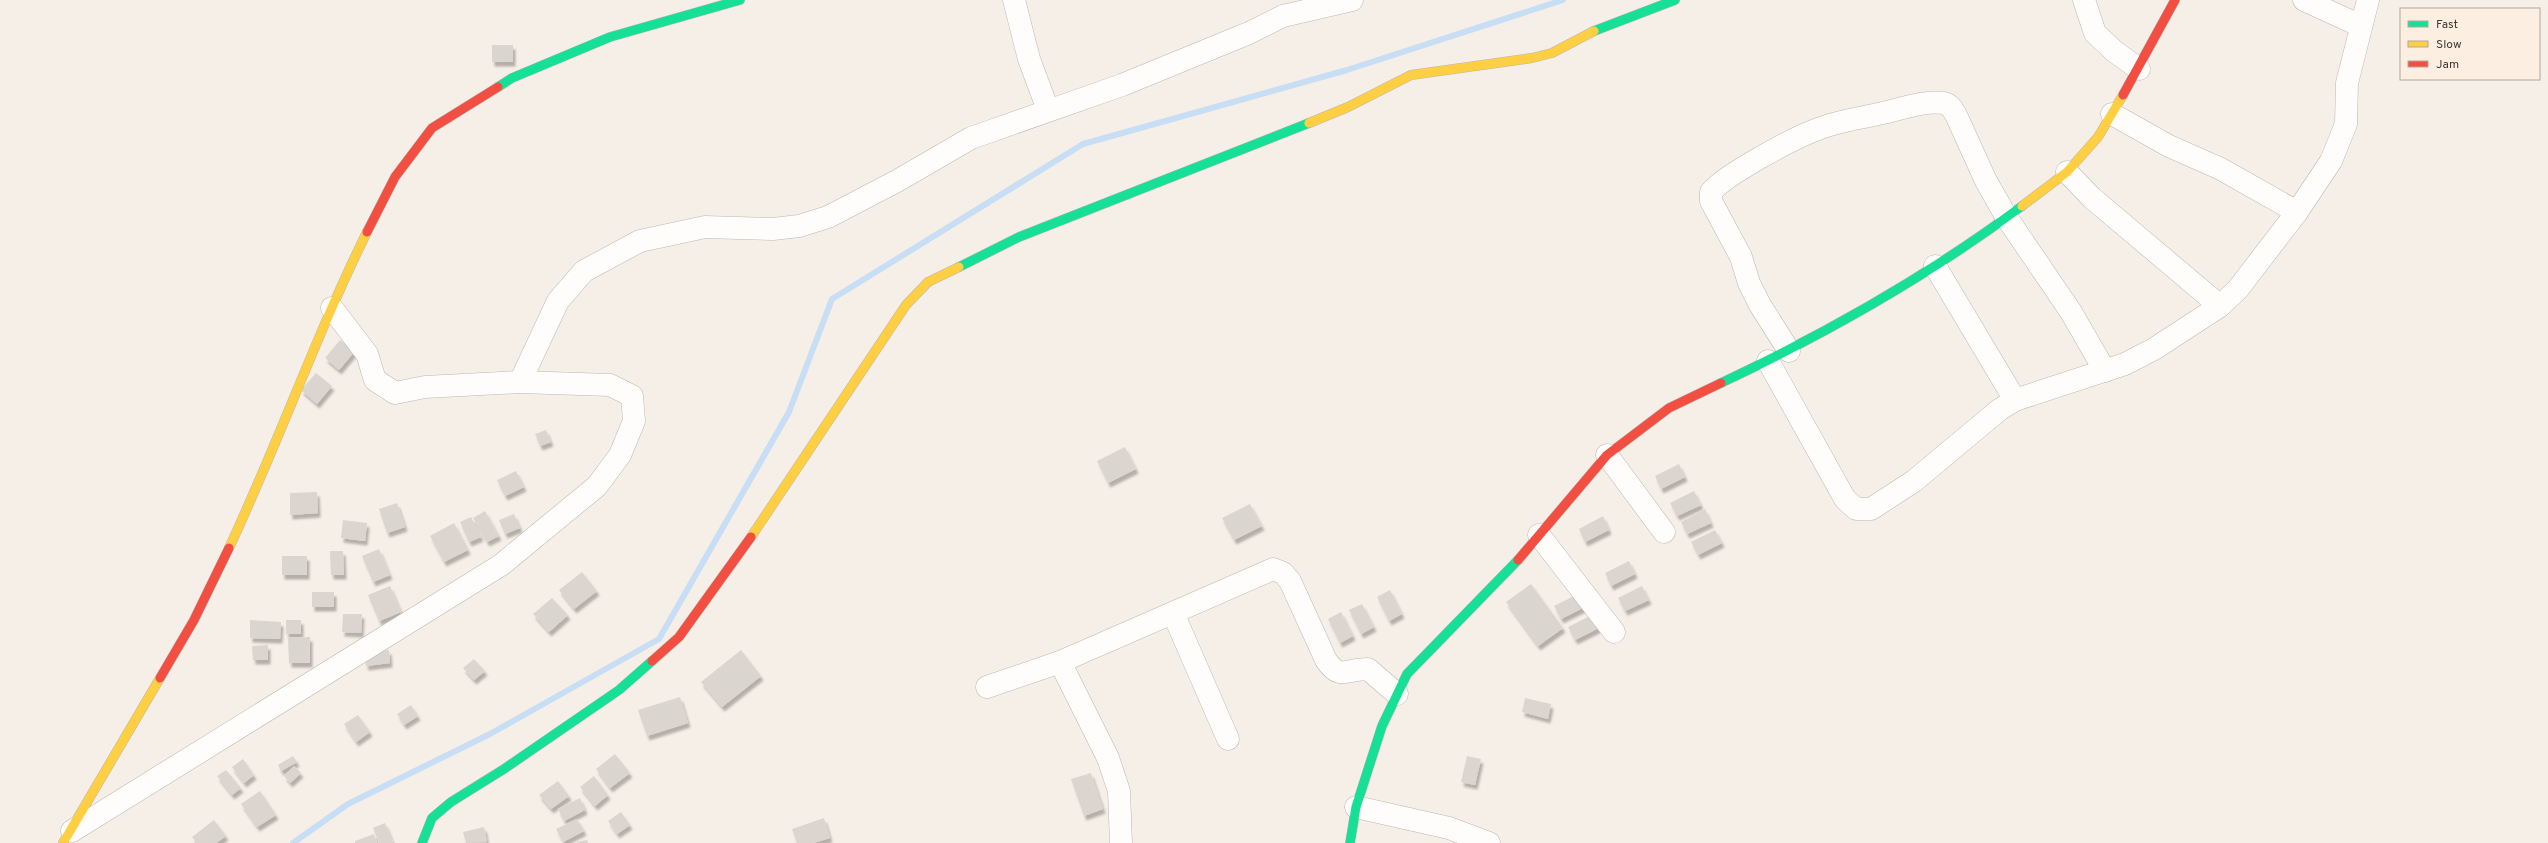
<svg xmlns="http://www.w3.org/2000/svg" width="2548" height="843" font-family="Overpass,sans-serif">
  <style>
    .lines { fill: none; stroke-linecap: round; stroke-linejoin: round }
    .stream { stroke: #c7def5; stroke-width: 6 }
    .building { fill: #dbd5cf; filter: url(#shadow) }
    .street-casing { stroke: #bdb7b2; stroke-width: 23 }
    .fast-casing { stroke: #bdb7b2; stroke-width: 10 }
    .slow-casing { stroke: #bdb7b2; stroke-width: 10 }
    .jam-casing { stroke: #bdb7b2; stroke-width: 10 }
    .street { stroke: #fefdfb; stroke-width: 22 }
    .fast { stroke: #16e098; stroke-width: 9 }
    .slow { stroke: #ffcf43; stroke-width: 9 }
    .jam { stroke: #f24e42; stroke-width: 9 }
  </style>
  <defs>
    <filter id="shadow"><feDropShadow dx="2.5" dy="4.5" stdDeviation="1" flood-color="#0004"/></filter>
  </defs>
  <rect width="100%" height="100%" fill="#f6efe7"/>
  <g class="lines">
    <path class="stream" d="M293 843 348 804 490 734 659 639 789 412 832 299 1083 144 1347 70 1563 0"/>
  </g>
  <g class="building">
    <rect x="492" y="45" width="21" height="17"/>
    <path d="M340 340 355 351 339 370 325 358Z"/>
    <path d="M316 373 332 386 317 404 301 390Z"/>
    <path d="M546 430 551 442 540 446 535 434Z"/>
    <path d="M1125 447 1136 469 1108 483 1097 461Z"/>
    <path d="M1679 464 1685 477 1661 489 1655 476Z"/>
    <path d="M516 471 524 487 505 496 497 480Z"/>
    <path d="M1694 491 1701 505 1677 516 1670 503Z"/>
    <path d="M317 492 318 513 290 515V493Z"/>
    <path d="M397 503 405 527 387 533 379 509Z"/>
    <path d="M1250 504 1262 526 1234 540 1222 518Z"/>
    <path d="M1705 509 1711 523 1687 534 1681 522Z"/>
    <path d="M485 511 499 536 487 542 473 518Z"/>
    <path d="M514 514 520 528 505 534 499 520Z"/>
    <path d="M1603 516 1609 530 1585 542 1579 529Z"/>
    <path d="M471 517 481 537 469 542 460 522Z"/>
    <path d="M343 520 367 523 365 541 341 538Z"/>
    <path d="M454 523 468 550 444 562 430 536Z"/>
    <path d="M1715 530 1722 543 1698 555 1691 542Z"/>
    <path d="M379 549 390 575 373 582 362 556Z"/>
    <path d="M330 551H343L344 575H331Z"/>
    <rect x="282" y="556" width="25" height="19"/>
    <path d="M1629 561 1635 574 1611 586 1605 573Z"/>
    <path d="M582 572 597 591 574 609 559 590Z"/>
    <path d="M1531 584 1563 628 1538 646 1506 602Z"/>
    <path d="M390 586 401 612 379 621 368 595Z"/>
    <path d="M1642 586 1649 600 1625 611 1618 598Z"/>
    <path d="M1390 590 1402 614 1389 621 1377 597Z"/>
    <rect x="312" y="592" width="22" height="15"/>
    <path d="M1578 594 1585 607 1561 619 1554 606Z"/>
    <path d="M552 598 568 615 549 632 533 614Z"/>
    <path d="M1362 604 1374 627 1361 634 1349 610Z"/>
    <path d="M1341 612 1353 636 1340 643 1328 619Z"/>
    <path d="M343 614H362L361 633 342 632Z"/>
    <path d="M1592 615 1599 628 1575 640 1568 627Z"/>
    <path d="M250 620 281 622 280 639 250 638Z"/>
    <rect x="286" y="620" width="15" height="14"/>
    <path d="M310 637V663H289L288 638Z"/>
    <path d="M268 645V660H253L252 646Z"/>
    <path d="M389 650 390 663 366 666 364 652Z"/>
    <path d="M741 650 761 676 722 707 701 682Z"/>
    <path d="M474 659 485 671 474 680 463 668Z"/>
    <path d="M680 697 688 723 647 736 638 710Z"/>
    <path d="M1525 698 1551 704 1548 719 1522 712Z"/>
    <path d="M411 705 418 716 404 725 397 714Z"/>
    <path d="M358 715 370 732 356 742 344 724Z"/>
    <path d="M615 754 630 773 610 788 596 769Z"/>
    <path d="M293 756 297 762 281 771 278 765Z"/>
    <path d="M1467 756 1481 759 1475 785 1461 782Z"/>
    <path d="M243 759 254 775 244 783 232 767Z"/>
    <path d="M294 766 301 773 290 783 284 776Z"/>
    <path d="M226 770 241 788 232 795 217 776Z"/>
    <path d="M1091 773 1103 809 1084 816 1071 779Z"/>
    <path d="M594 776 608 795 595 806 580 787Z"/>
    <path d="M558 781 569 796 551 809 539 795Z"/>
    <path d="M260 791 276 815 257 827 241 804Z"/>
    <path d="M580 798 585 810 564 821 558 809Z"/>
    <path d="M621 812 630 825 617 834 608 821Z"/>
    <path d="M824 818 830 838 813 843H797L792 829Z"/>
    <path d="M577 819 584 831 563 842 556 829Z"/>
    <path d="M214 820 226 836 216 843H197L192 837Z"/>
    <path d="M385 823 393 843H379L373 828Z"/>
    <path d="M484 827 487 842 466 843 463 832Z"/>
    <path d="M374 834 377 843H355V841Z"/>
    <path d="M587 840 588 843H577V842Z"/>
  </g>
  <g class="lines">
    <g class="street-casing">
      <g id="street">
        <path d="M1014 0 1029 59 1048 110"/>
        <path d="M2084 0 2095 33 2114 51 2139 69"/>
        <path d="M2304 0 2361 26"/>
        <path d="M2112 114 2169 146 2221 169 2297 212"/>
        <path d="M2067 172 2092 198 2220 306"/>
        <path d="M1935 266 2015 400"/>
        <path d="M1789 351 1760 305 1749 283 1741 257 1711 201V192C1725 175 1790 140 1813 131 1833 122 1856 119 1878 114 1899 110 1922 100 1944 103 1950 104 1953 110 1956 115L1986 181 2007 218 2071 312 2105 371"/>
        <path d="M1768 361 1845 499 1856 509H1871L1914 481 1999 410 2015 400 2125 364 2154 349 2220 306 2238 289 2297 212 2331 161 2346 124 2347 83 2368 0"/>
        <path d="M520 382 558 301 584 271 640 241 705 227 773 229 799 226 828 217 897 181 971 138 1122 85 1249 33 1283 16 1352 0"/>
        <path d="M1607 455 1664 532"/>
        <path d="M1539 535 1614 632"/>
        <path d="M1173 613 1228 739"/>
        <path d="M1060 662 1108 758 1119 791 1121 843"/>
        <path d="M987 687 1060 662 1273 569 1283 573 1290 581 1326 660C1340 681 1346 669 1368 669L1397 694"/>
        <path d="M1356 807 1449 828 1489 843"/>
        <path d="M72 831 501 565 597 486 620 455 634 421 632 396 610 385 520 382 425 387 395 393 375 380 367 354 332 308"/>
      </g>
    </g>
    <g class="fast-casing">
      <g id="fast">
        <path d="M1594 31 1675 0"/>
        <path d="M498 87 512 78 610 37 740 0"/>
        <path d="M959 267 1019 237 1309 123"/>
        <path d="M1721 383C1827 333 1928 276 2022 206"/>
        <path d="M422 843 432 818 451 802 504 769 619 690 652 661"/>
        <path d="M1350 843 1356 807 1382 726 1407 674 1518 560"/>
      </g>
    </g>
    <g class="slow-casing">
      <g id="slow">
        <path d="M1309 123 1348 107 1411 75 1532 58 1552 53 1594 31"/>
        <path d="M2022 206 2067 172 2098 137 2123 95"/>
        <path d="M751 537 906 305 928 282 959 267"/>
        <path d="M229 548C278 444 316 335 367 232"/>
        <path d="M63 843 160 678"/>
      </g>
    </g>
    <g class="jam-casing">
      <g id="jam">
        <path d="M2123 95 2175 0"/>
        <path d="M367 232 395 177 432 128 498 87"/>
        <path d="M1518 560 1607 455 1669 408 1721 383"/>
        <path d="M652 661 679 637 751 537"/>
        <path d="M160 678 194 620 229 548"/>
      </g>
    </g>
    <use href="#street" class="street"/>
    <use href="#fast" class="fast"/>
    <use href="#slow" class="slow"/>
    <use href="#jam" class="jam"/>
  </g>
  <rect x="2400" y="8" width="140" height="72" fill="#fcefe1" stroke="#b0a79c"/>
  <rect x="2408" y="21" width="20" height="6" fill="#16e098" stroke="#b0a79c"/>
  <text x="2436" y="28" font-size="12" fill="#3f3a35">Fast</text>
  <rect x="2408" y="41" width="20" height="6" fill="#ffcf43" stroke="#b0a79c"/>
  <text x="2436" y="48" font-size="12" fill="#3f3a35">Slow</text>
  <rect x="2408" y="61" width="20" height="6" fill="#f24e42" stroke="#b0a79c"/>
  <text x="2436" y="68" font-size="12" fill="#3f3a35">Jam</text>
</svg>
